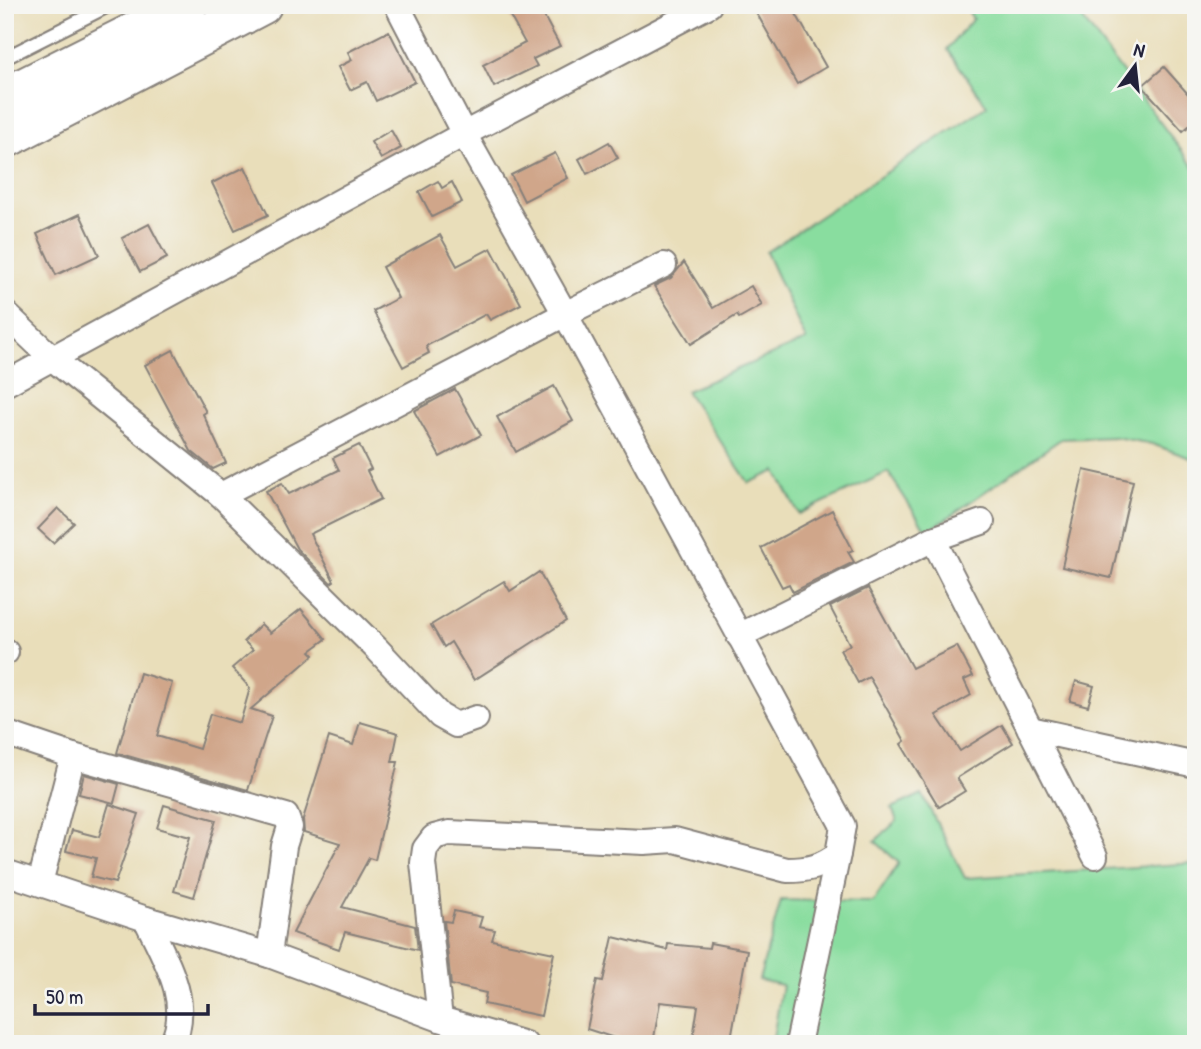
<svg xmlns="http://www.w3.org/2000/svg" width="1201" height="1049" font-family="'Patrick Hand',sans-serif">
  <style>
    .green { fill: #89dd9f; stroke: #56806d; stroke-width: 2 }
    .building { fill: #d0a68a }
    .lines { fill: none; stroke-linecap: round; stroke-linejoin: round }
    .lane-casing { stroke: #86807a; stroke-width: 16 }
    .street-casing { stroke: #86807a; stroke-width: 28 }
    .highway-casing { stroke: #86807a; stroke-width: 42 }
    .lane { stroke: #fff; stroke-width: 12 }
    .street { stroke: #fff; stroke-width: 24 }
    .highway { stroke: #fff; stroke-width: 38 }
  </style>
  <rect width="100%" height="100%" fill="#f6f6f2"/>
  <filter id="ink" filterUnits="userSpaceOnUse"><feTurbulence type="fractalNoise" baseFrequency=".0143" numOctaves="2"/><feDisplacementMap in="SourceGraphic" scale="14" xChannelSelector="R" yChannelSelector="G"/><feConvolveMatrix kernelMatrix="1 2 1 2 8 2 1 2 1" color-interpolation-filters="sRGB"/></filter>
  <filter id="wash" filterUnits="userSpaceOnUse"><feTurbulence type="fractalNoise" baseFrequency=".00686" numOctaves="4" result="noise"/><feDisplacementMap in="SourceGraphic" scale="28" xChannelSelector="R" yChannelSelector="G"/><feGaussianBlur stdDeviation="1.57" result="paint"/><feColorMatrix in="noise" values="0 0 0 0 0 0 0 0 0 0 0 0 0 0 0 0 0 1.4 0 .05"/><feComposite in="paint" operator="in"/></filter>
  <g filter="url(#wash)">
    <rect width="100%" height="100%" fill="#e9deba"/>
    <g class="green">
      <path d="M965 5H1072L1196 170V460L1152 444 1115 437 1061 439 927 532 888 472 799 514 776 471 749 483 686 391 806 340 766 252 987 106 947 49 973 19Z"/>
      <path d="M922 794 965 878 1196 863V1044H772L782 985 759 980 781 900 873 902 899 863 875 841 897 821 892 808Z"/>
    </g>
    <g id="blocks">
      <g class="building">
        <path d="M504 5H538L560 46 533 59 537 66 494 87 483 65 525 43Z"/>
        <path d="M752 5H791L826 67 797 84Z"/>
        <path d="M389 31 415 82 376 101 367 82 350 90 338 67 352 60 348 52Z"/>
        <path d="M1164 67 1196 103V120L1183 131 1142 86Z"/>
        <path d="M391 130 401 148 381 159 371 142Z"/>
        <path d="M609 142 618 158 587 174 579 159Z"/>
        <path d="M555 153 568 178 524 201 511 175Z"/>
        <path d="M245 167 268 215 235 230 212 183Z"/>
        <path d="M438 181 442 188 452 182 462 202 432 217 419 192Z"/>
        <path d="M80 214 99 255 56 275 37 234Z"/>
        <path d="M149 224 167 258 140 272 122 238Z"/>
        <path d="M440 235 457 266 491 248 521 304 490 320 486 314 426 346 429 353 403 367 373 311 398 298 382 267Z"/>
        <path d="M684 262 713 308 751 286 762 305 739 318 737 315 691 344 654 286 671 278Z"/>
        <path d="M173 350 206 412 203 414 226 463 213 469 191 451 145 365Z"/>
        <path d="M554 386 573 421 516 452 497 417Z"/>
        <path d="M455 389 481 435 440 457 414 411Z"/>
        <path d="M359 445 371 469 367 471 381 499 310 534 334 581 331 583 297 549 266 491 282 483 289 494 339 470 333 458Z"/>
        <path d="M1084 470 1133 481 1111 578 1062 567Z"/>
        <path d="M58 508 74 523 53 543 38 529Z"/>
        <path d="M832 510 853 550 848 552 854 562 793 592 789 584 782 587 761 548Z"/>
        <path d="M539 572 566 621 474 680 451 642 444 647 431 625 504 581 510 591Z"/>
        <path d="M868 588 912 668 957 646 973 676 964 680 971 695 936 715 960 751 1002 725 1013 743 957 778 965 791 939 807 901 744 905 741 869 677 858 683 840 650 850 645 830 607Z"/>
        <path d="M301 609 326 639 310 651 314 655 251 709 272 716 248 790 117 753 140 673 172 683 157 736 199 749 210 714 240 723 250 688 232 668 253 650 244 641 261 624 270 633Z"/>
        <path d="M1076 681 1094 686 1088 706 1070 701Z"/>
        <path d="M360 722 398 733 392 762H398L375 860 369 858 342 907 415 926 418 950 345 932 339 949 293 933 340 843 304 832 303 819 329 737 353 745Z"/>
        <path d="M84 774 119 784 114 803 79 794Z"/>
        <path d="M109 804 139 814 115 883 91 877 96 858 66 851 72 830 99 837Z"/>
        <path d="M164 805 216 820 194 897 174 891 190 837 157 828Z"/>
        <path d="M454 911 482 917 479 927 495 930 492 940 554 953 541 1016 484 1004 486 993 451 985 444 921 451 922Z"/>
        <path d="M613 937 667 950 668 944 709 948 710 943 747 950 730 1044H692L698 1006 660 1002 653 1044H633L587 1029 597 980 603 981Z"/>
      </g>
    </g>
  </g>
  <g filter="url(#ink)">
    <use href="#blocks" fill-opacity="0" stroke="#86807a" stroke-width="2"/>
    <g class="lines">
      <g class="lane-casing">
        <path id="lane" d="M5 58 110 5"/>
      </g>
      <g class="street-casing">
        <g id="street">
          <path d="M397 5 464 134 565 314 843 826 838 854C822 867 808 870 787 870L675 840 644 842 449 833 434 837 425 849 423 863 440 1019"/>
          <path d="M5 313 53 359 221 495 377 649 440 716 456 725 476 718"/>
          <path d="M5 384 464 134 709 5"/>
          <path d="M221 495 565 314 664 265"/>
          <path d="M933 539 1095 856"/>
          <path d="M739 636 933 539 982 522"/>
          <path d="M5 652H6"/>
          <path d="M1030 729 1196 765"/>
          <path d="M5 733 73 756 286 816 290 827 284 846 269 955"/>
          <path d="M5 872 146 919 269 955 440 1019 525 1044"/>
          <path d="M40 883 73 756"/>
          <path d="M146 919C164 957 193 1002 172 1044"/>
          <path d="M798 1044 838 854"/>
        </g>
      </g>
      <g class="highway-casing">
        <g id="highway">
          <path d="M5 97 188 5"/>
          <path d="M5 139 262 5"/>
        </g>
      </g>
      <use href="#lane" class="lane"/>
      <use href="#street" class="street"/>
      <use href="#highway" class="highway"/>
    </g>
  </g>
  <rect width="1201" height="1049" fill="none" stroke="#f6f6f2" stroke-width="28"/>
  <g transform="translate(1135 66) rotate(15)" stroke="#f6f6f2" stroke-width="5" paint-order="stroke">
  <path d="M0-5L12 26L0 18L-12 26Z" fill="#22223b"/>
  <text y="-10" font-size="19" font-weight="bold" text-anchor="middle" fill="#22223b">N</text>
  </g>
  <path d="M35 1004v10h173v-10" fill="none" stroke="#22223b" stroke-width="3.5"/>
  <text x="46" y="1004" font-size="21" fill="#22223b" stroke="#f6f6f2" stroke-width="5" paint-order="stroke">50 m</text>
</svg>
